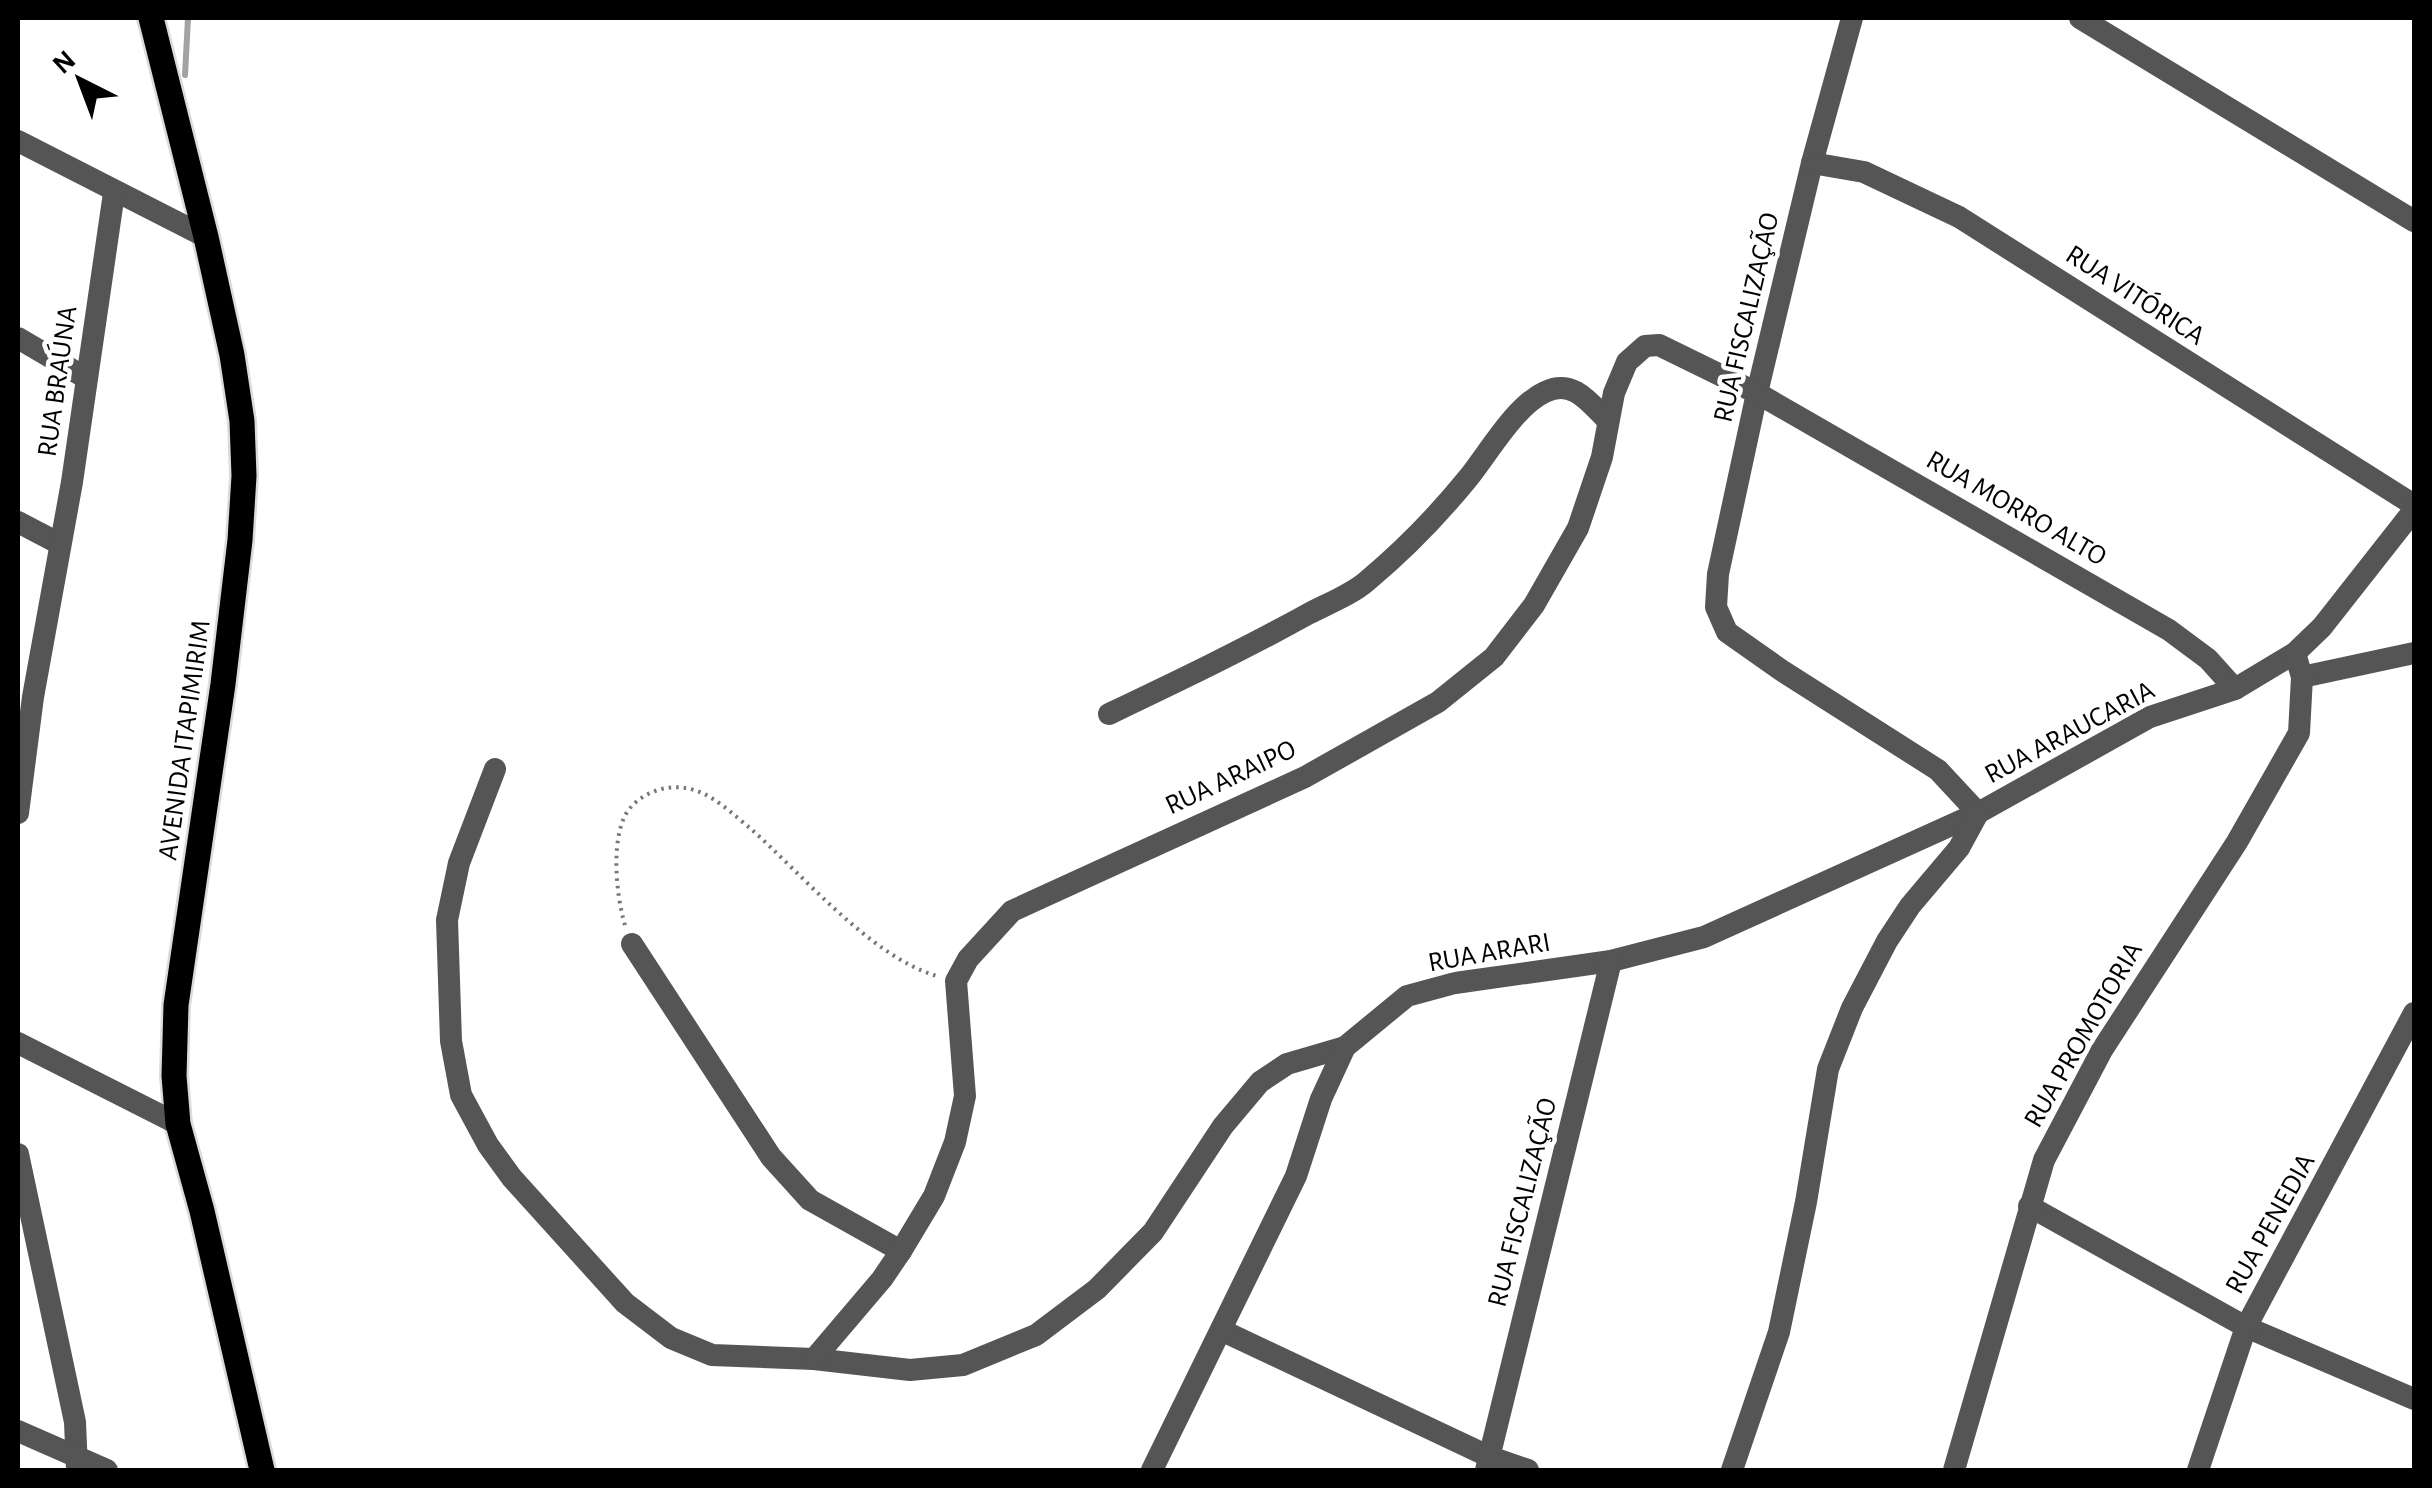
<svg xmlns="http://www.w3.org/2000/svg" width="2432" height="1488" font-family="'Alegreya Sans',sans-serif">
  <style>
    .lines { fill: none; stroke-linecap: round; stroke-linejoin: round }
    .stream { stroke: #a3a3a3; stroke-width: 6 }
    .major-casing { stroke: #dbdbdb; stroke-width: 30 }
    .path { stroke: #777; stroke-width: 4; stroke-dasharray: 2.5 5; stroke-linecap: butt }
    .minor { stroke: #555; stroke-width: 22 }
    .major { stroke: #000; stroke-width: 25 }
    .labels { text-anchor: middle; stroke-width: 9; stroke-linejoin: round; paint-order: stroke }
    .street-label { font-size: 28px; fill: #000; stroke: #fff }
  </style>
  <rect width="100%" height="100%" fill="#fff"/>
  <g class="lines">
    <path class="stream" d="M185 75 188 18"/>
    <g class="major-casing">
      <path id="major" d="M151 18 206 237 232 355 242 421 244 476 240 540 223 684 176 1005 174 1076 178 1124 202 1211 262 1470"/>
    </g>
    <path class="path" d="M625 925C616 896 609 831 631 807 646 790 672 783 694 790 715 796 735 816 751 829 802 874 871 957 937 976"/>
    <g class="minor">
      <path d="M1852 18 1812 163 1757 393 1718 574 1716 607 1727 632 1781 670 1938 770 1978 813"/>
      <path d="M2080 18 2414 221"/>
      <path d="M18 141 206 237"/>
      <path d="M1812 163 1864 172 1959 217 2414 505"/>
      <path d="M18 338 86 378"/>
      <path d="M18 522 60 544"/>
      <path d="M2302 677 2414 653"/>
      <path d="M1109 714C1176 682 1243 650 1308 614 1327 604 1351 595 1367 581 1404 550 1439 514 1469 477 1489 452 1516 405 1545 392 1573 378 1590 403 1608 421"/>
      <path d="M495 769 459 863 447 920 451 1041 461 1095 488 1145 512 1178 625 1303 671 1338 712 1355 814 1359 910 1370 963 1365 1036 1335 1097 1289 1153 1232 1223 1126 1260 1082 1287 1064 1345 1047"/>
      <path d="M18 813 33 697 72 482 114 193"/>
      <path d="M632 944 771 1157 810 1200 901 1251"/>
      <path d="M18 1043 178 1124"/>
      <path d="M18 1154 75 1422 77 1470"/>
      <path d="M2029 1206 2246 1327 2414 1399"/>
      <path d="M1223 1331 1490 1457 1528 1470"/>
      <path d="M814 1359 882 1279 901 1251 934 1196 955 1142 965 1096 956 981 968 959 1012 911 1305 777 1438 702 1494 657 1534 605 1578 528 1602 457 1614 393 1627 362 1645 346 1659 345 1757 393 2169 630 2208 659 2235 689"/>
      <path d="M18 1431 107 1470"/>
      <path d="M1152 1470 1296 1176 1321 1099 1345 1047 1407 996 1455 983 1611 961 1704 937 1978 813 2150 717 2235 689 2295 653 2322 627 2414 510"/>
      <path d="M1486 1470 1611 961"/>
      <path d="M1732 1470 1779 1332 1806 1202 1828 1069 1852 1008 1887 941 1910 906 1959 848 1978 813"/>
      <path d="M1954 1470 2044 1160 2102 1050 2237 842 2299 733 2302 677 2295 653"/>
      <path d="M2198 1470 2246 1327 2414 1013"/>
    </g>
    <use href="#major" class="major"/>
  </g>
  <g class="labels">
    <g class="street-label">
      <text transform="translate(2136 294) rotate(33)" y="10">RUA VITÓRICA</text>
      <text transform="translate(1745 317) rotate(-77)" y="10">RUA FISCALIZAÇÃO</text>
      <text transform="translate(56 381) rotate(-82)" y="10">RUA BRAÚNA</text>
      <text transform="translate(2017 507) rotate(30)" y="10">RUA MORRO ALTO</text>
      <text transform="translate(2069 731) rotate(-28)" y="10">RUA ARAUCARIA</text>
      <text transform="translate(183 740) rotate(-82)" y="10">AVENIDA ITAPIMIRIM</text>
      <text transform="translate(1230 776) rotate(-25)" y="10">RUA ARAIPO</text>
      <text transform="translate(1489 951) rotate(-10)" y="10">RUA ARARI</text>
      <text transform="translate(2082 1034) rotate(-60)" y="10">RUA PROMOTORIA</text>
      <text transform="translate(1521 1202) rotate(-76)" y="10">RUA FISCALIZAÇÃO</text>
      <text transform="translate(2269 1223) rotate(-61)" y="10">RUA PENEDIA</text>
    </g>
  </g>
  <rect width="2432" height="1488" fill="none" stroke="#000000" stroke-width="40"/>
  <g transform="translate(80 80) rotate(318)" stroke="#ffffff" stroke-width="8" paint-order="stroke">
  <path d="M0-8L18 38L0 25L-18 38Z" fill="#000000"/>
  <text y="-15" font-size="28" font-weight="bold" text-anchor="middle" fill="#000000">N</text>
  </g>
</svg>
